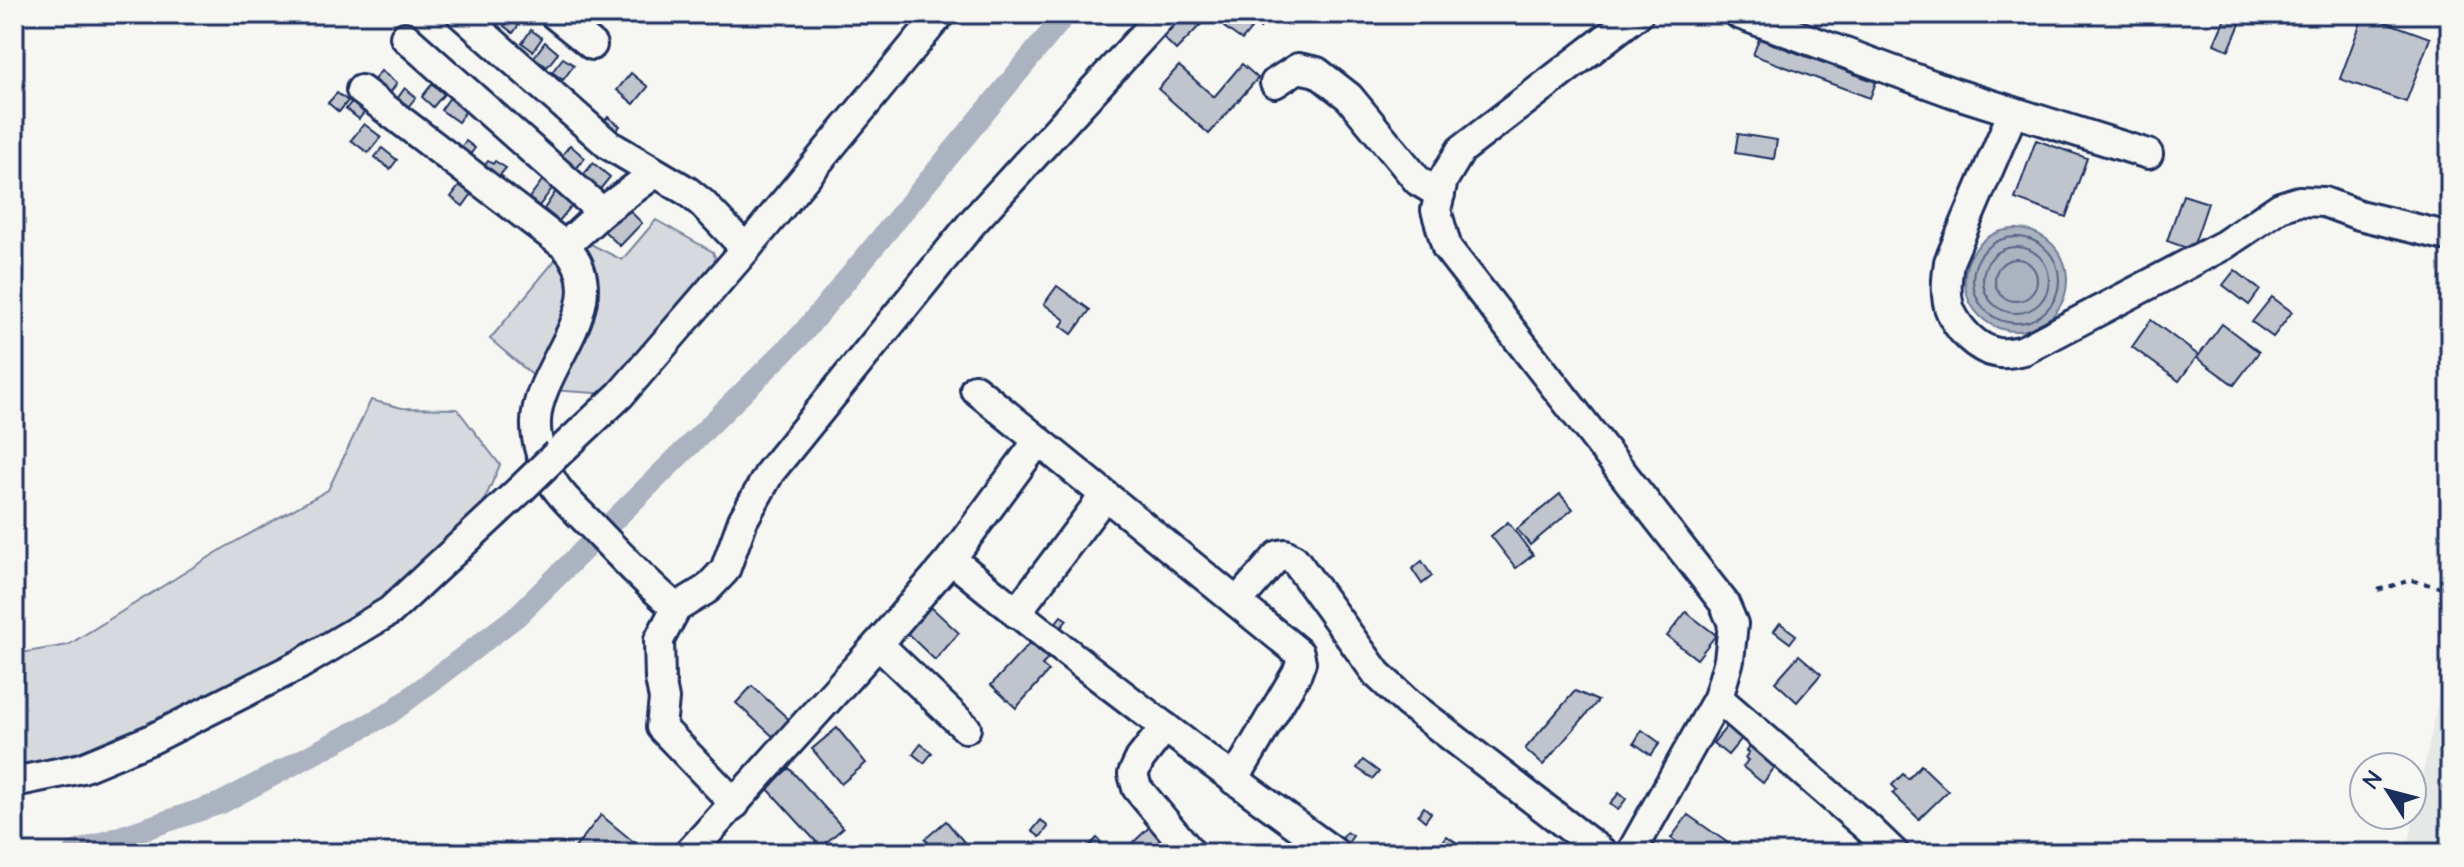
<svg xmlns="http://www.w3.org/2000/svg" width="2464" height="867" font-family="'Architects Daughter',sans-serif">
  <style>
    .built { fill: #e6e7e7 }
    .green { fill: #d6d9dd; stroke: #78849e; stroke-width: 2 }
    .water { fill: #abb2c0; stroke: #717e99; stroke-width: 2 }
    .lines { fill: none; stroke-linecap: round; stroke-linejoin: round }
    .shore { stroke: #556385; stroke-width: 2 }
    .canal { stroke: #abb2c0; stroke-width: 22 }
    .building { fill: #c0c4cd; stroke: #1b2f5e; stroke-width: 2 }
    .minor-casing { stroke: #1b2f5e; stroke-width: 34 }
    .path { stroke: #1b2f5e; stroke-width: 4; stroke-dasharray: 6 6; stroke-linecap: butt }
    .minor { stroke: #f6f6f2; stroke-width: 28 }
    .minor-bridge-casing { stroke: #1b2f5e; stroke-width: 34; stroke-linecap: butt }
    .minor-bridge { stroke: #f6f6f2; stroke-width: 28 }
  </style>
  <rect width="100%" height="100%" fill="#f6f6f2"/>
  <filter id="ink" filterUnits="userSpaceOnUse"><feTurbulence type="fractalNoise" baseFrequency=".0125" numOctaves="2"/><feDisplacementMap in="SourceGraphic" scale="16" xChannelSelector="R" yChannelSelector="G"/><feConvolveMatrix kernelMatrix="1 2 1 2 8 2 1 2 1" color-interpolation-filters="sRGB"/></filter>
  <g filter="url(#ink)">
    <path class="built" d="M2450 641V853H2407Z"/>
    <g class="green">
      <path d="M656 220 713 252 719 268 610 394 550 390 490 339 575 236 622 260Z"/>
      <path d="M371 400 402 408 457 409 500 465 473 526 376 610 103 754 14 773V654L68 645 224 548 328 490Z"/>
    </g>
    <circle class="water" cx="2016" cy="280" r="51"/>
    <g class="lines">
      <g class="shore">
        <circle cx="2016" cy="280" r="43"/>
        <circle cx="2016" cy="280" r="33"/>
        <circle cx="2016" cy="280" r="21"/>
      </g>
      <path class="canal" d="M73 853 221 803 390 713 517 616 802 334 1066 14"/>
    </g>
    <g class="building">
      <path d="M512 14 523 19 513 33 504 26Z"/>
      <path d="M1166 14H1211L1176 50 1153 27Z"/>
      <path d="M1242 14H1271L1260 28Z"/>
      <path d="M2124 14H2151L2148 23Z"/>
      <path d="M2227 14 2242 19 2229 50 2214 44Z"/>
      <path d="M2364 14 2430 38 2406 102 2340 79Z"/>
      <path d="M1234 15 1251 29 1242 40 1224 27Z"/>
      <path d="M531 30 542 38 533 51 522 43Z"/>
      <path d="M1759 39 1876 82 1870 98 1753 55Z"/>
      <path d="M545 42 558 53 547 67 534 57Z"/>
      <path d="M563 58 574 65 563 80 552 72Z"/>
      <path d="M1242 64 1258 78 1209 134 1158 89 1179 66 1214 97Z"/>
      <path d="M381 71 397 83 390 93 373 81Z"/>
      <path d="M631 73 648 87 634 104 617 90Z"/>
      <path d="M432 84 444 94 433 107 422 97Z"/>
      <path d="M405 88 416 97 408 107 397 99Z"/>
      <path d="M337 93 348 101 339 112 328 103Z"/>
      <path d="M453 93 470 105 458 122 441 110Z"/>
      <path d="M357 95 370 105 359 119 346 109Z"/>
      <path d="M608 117 620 126 613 135 601 126Z"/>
      <path d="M364 124 381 137 368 153 351 140Z"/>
      <path d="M1738 134 1777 140 1774 159 1735 153Z"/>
      <path d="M2036 140 2087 158 2066 217 2015 199Z"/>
      <path d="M466 141 475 148 466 160 457 153Z"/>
      <path d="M570 145 585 158 571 175 556 163Z"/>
      <path d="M382 148 397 160 390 169 375 157Z"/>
      <path d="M488 161 493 164 495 161 506 168 500 175 503 177 500 181 481 170Z"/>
      <path d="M593 163 610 177 597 193 580 179Z"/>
      <path d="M544 178 554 186 539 206 529 198Z"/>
      <path d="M462 182 474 191 463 206 451 197Z"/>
      <path d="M556 191 573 204 559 221 544 209Z"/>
      <path d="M2183 195 2208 203 2192 250 2167 241Z"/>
      <path d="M624 205 642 223 620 246 602 229Z"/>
      <path d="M2235 270 2260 290 2249 305 2223 285Z"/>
      <path d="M1057 286 1090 310 1072 334 1061 326 1065 320 1044 304Z"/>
      <path d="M2272 297 2292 312 2273 337 2252 322Z"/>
      <path d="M2151 320 2198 355 2179 381 2132 347Z"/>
      <path d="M2222 324 2259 352 2234 385 2197 358Z"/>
      <path d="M1560 494 1573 509 1530 545 1517 529Z"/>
      <path d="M1508 522 1533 555 1516 568 1491 536Z"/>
      <path d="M1422 561 1432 576 1422 584 1412 569Z"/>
      <path d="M931 607 959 633 935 660 907 633Z"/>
      <path d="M1686 612 1716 635 1697 659 1667 636Z"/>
      <path d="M1061 616 1067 620 1059 630 1053 626Z"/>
      <path d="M1780 623 1796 635 1790 643 1774 631Z"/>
      <path d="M1030 643 1048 659 1042 665 1049 671 1016 708 991 685Z"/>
      <path d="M1799 655 1821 674 1797 702 1775 682Z"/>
      <path d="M752 686 792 722 776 739 736 703Z"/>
      <path d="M1575 691 1598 701 1543 765 1525 749Z"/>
      <path d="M1729 724 1744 736 1728 755 1713 743Z"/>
      <path d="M837 728 866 763 841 784 812 749Z"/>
      <path d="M1642 730 1660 743 1651 755 1634 743Z"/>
      <path d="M1754 740 1780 760 1763 783 1743 767 1748 760 1745 758 1749 752 1746 751Z"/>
      <path d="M921 744 932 753 924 763 913 754Z"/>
      <path d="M1363 760 1379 772 1373 779 1357 768Z"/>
      <path d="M1921 765 1948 791 1919 819 1893 794 1897 790 1892 785 1903 774 1908 779Z"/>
      <path d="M789 768 843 828 821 847 767 788Z"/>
      <path d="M1619 793 1626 799 1618 810 1610 804Z"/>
      <path d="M1424 807 1431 813 1425 821 1418 815Z"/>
      <path d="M601 815 646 852 645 853H571Z"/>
      <path d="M1688 815 1728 843 1721 853H1692L1671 838Z"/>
      <path d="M1041 820 1048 827 1040 837 1032 831Z"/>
      <path d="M946 821 964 842 952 853H937L925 839Z"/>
      <path d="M1155 822 1166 834 1158 842 1165 850 1162 853H1122Z"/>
      <path d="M1347 832 1353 836 1347 844 1341 840Z"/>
      <path d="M1447 836 1466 849 1463 853H1435Z"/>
      <path d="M1097 838 1111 853H1082Z"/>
      <path d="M1478 843 1492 853H1471Z"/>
      <path d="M830 844 838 853H820Z"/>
    </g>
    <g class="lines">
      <g class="minor-casing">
        <g id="minor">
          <path d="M461 14 609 145 687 191 702 203 746 249"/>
          <path d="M554 14 592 45"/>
          <path d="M1739 14 1954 93 2148 154"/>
          <path d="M405 37 602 212"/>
          <path d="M1275 83 1298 68 1317 72 1349 97 1418 181 1440 194"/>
          <path d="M361 90 565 246C618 302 537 365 536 422 535 442 545 470 555 486 565 501 581 514 593 527 620 555 646 583 676 608"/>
          <path d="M2013 112 1949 262C1947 277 1945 292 1949 307 1956 328 1977 350 1999 353 2007 354 2016 352 2024 350L2224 245 2280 207 2299 201 2324 202 2359 215 2450 237"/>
          <path d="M565 246 602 212 655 173"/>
          <path d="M975 389 1299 653 1301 662 1297 673 1234 780"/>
          <path d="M557 454 620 395 746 249 940 14"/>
          <path d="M951 559C1075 661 1204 758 1335 853"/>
          <path d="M1237 602 1274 560 1279 555 1285 554 1294 559 1377 674 1408 703 1603 853"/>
          <path d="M1016 613 1105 495"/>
          <path d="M878 644 966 728"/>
          <path d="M1718 698 1869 829 1894 853"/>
          <path d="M1165 727 1140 759 1133 774 1137 788 1191 853"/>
          <path d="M14 782 82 768 152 739 299 665 390 611 520 490"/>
          <path d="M735 804 661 727 664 699 660 679 659 640 676 608 707 589 725 570 743 520 770 472 972 223 1163 14"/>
          <path d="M689 853 878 644 951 559 1038 441"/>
          <path d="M1631 853 1718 698 1729 660 1733 624 1724 603 1447 248 1436 210 1443 180 1461 150 1638 14"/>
        </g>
      </g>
      <g class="path">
        <path d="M2378 590 2411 580 2450 590"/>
        <path d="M2444 815 2450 809"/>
      </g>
      <use href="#minor" class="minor"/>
      <g class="minor-bridge-casing">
        <path id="minor-bridge" d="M520 490 557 454"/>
      </g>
      <use href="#minor-bridge" class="minor-bridge"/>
    </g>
  </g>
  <rect width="2464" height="867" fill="none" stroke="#f6f6f2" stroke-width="48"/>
  <rect x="24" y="24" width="2416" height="819" fill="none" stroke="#1b2f5e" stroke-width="3" filter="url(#ink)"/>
  <g transform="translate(2388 791) rotate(306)"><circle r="38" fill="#f6f6f2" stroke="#9ea6b7" stroke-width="2"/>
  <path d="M0-6L14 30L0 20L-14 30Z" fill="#1b2f5e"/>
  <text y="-12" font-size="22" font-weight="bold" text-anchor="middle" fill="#1b2f5e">N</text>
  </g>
</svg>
